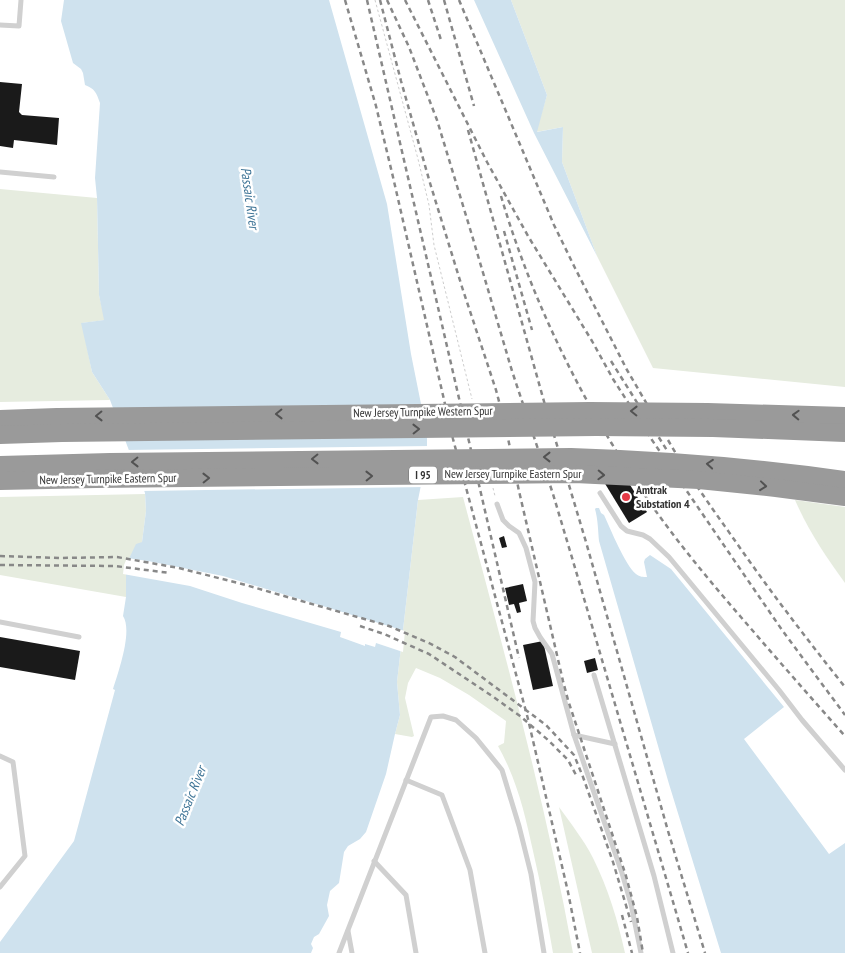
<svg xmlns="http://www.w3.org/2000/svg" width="845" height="953" font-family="'PT Sans Narrow',sans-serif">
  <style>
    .green { fill: #e6ecdf }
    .water { fill: #cfe2ee }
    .pier { fill: #fff }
    .building { fill: #1a1a1a }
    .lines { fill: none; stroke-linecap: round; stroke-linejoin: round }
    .path { stroke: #cdcdcd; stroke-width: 1; stroke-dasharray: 2.5 2.5; stroke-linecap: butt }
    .lane { stroke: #d0d0d0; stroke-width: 5 }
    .rail { stroke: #888; stroke-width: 2.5; stroke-dasharray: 5 4; stroke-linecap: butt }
    .highway-bridge { stroke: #9a9a9a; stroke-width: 18 }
    .oneway { stroke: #525252 }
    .poi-dot { fill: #e63946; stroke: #fff; stroke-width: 2 }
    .labels { text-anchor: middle; stroke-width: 5; stroke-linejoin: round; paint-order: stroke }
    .shield { fill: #fff; stroke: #707070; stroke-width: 1 }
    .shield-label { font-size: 11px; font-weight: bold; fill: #333 }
    .street-label { font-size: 12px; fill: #333; stroke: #fff }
    .poi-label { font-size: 12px; font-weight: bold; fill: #333; stroke: #fff; text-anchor: start }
    .water-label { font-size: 14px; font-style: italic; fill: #3f7597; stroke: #fff }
  </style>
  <rect width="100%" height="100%" fill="#fff"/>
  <g class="green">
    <path d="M511 0H845V387L653 368 597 256 562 162 563 127 536 132 547 95Z"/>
    <path d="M0 189 97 198 99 295 105 320 82 323 92 372 110 400 0 402Z"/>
    <path d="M145 494 146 511 142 542 126 565V597L0 575V497Z"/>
    <path d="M463 497C503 648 545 799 573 953H553C547 919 541 885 533 851 525 814 517 780 498 746L504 743 506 721 469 695 440 678 416 668 408 683 405 698 414 736 412 737 395 734 400 715 397 682 418 500Z"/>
    <path d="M795 500 845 507V583C826 557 808 530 795 500Z"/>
    <path d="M559 807C571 824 584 840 593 858 608 888 618 921 625 953H592Z"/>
  </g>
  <g class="water">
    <path d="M64 0H329L387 204 411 354 427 434V455L418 500 397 682 400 715 395 734 386 774 366 832 360 839 348 846 344 852 339 883 330 891 327 905 329 916 319 934 314 937 311 944 313 948 311 953H0V942L74 841 115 690 113 689C118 673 133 631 123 616L126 597V565L136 544 142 542 146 511 145 493 110 400 92 372 81 323 104 320 99 295 97 198 95 178 100 103C96 92 95 89 85 85L83 73 81 69 73 63 61 21Z"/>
    <path d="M474 0H511L547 95 537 132 563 127 562 162 597 256 534 133Z"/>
    <path d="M596 508H599L601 513 604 515C611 530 625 565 636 574 640 577 643 577 647 577L644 562 645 559 650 555 671 569 784 707 744 739 829 854 845 843V953H721L669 784 599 541C598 530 598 520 595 509Z"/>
  </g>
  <g class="pier">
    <path d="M430 446V455L424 487 141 491 126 450Z"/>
    <path d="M127 558 148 561 223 576 405 631 403 652 376 643 375 647 365 644V646L340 637 341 632 242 603 190 586 123 574 124 565Z"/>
  </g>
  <g class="building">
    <path d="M0 82 22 84 19 112 22 115 59 118 57 145 14 140 13 148 0 146Z"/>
    <path d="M622 472 647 512 629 523 604 482Z"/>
    <path d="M504 536 507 547 502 548 499 538Z"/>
    <path d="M523 584 527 601 519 603 521 612 517 613 514 604 509 605 505 588Z"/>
    <path d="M0 637 80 651 75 680 0 667Z"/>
    <path d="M543 641 553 686 533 690 523 645Z"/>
    <path d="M595 658 598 670 587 673 584 661Z"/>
  </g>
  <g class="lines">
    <g class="path">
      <path d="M375 0 418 159 429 205 434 245 472 399"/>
      <path d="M493 488 495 496"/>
    </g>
    <g class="lane">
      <path d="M0 25 19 26 21 0"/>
      <path d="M0 172 54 177"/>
      <path d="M600 493 621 526 627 531 643 535 650 539 669 557 779 690 802 720 845 770"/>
      <path d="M497 504 503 520 509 526 519 533 526 548 535 582 533 621 535 628 540 637 552 654 574 735 615 744"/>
      <path d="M0 622 79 637"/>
      <path d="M594 675 654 876 673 953"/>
      <path d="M574 735 622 873 631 904 641 953"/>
      <path d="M0 756 13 762 25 856 0 887"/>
      <path d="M406 780 442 795 470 870 485 953"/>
      <path d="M374 861 406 895 416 953"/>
      <path d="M348 931 352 953"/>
      <path d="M339 953 431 717 443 716 456 720 476 738 502 770 519 826 531 874 544 953"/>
    </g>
    <g class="rail">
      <path d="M345 0 376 106 393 177 453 439 528 719 568 892 580 953"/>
      <path d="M367 0 519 658"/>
      <path d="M380 0 401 81 430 183 462 287 496 390 505 424 519 491 563 681 568 700 626 876 637 917 643 953"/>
      <path d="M387 0 409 47 437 120 471 232 512 371 553 494 573 561 688 953"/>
      <path d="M405 0 487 162 528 236 592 341 613 379 652 440 723 544 782 630 845 715"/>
      <path d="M428 0 441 40"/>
      <path d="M444 0 474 106"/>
      <path d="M459 0 554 225 575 268 627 370 658 423"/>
      <path d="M468 130 545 405 586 542 668 831 705 953"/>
      <path d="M501 196C534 308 588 414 655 510 685 552 719 592 753 631 783 666 814 701 845 736"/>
      <path d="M504 231 532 330"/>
      <path d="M611 361 668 452"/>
      <path d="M668 440C687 473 709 504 731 535 767 587 805 637 845 687"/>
      <path d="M0 556 60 558 117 557 179 568 242 584 389 626 429 643 455 657 546 725 574 755 583 777 613 862 631 922"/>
      <path d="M0 565 115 566 170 573"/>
      <path d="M360 626 384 634 429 654 492 696 520 716 548 740 568 760 576 775"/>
      <path d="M622 915 632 953"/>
    </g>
    <g class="highway-bridge">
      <path d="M0 419 57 417 590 411 708 412 845 416"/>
      <path d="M0 435 62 433 596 427 713 428 845 433"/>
      <path d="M0 465 110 462 571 457C663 460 754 467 845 480"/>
      <path d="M0 481 96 479 575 474 699 480 776 488 845 497"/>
    </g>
  </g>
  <defs><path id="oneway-chevron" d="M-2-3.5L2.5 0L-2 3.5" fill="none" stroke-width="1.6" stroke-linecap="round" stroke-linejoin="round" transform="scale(1.25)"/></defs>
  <g class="oneway">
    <use href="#oneway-chevron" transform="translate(634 411) rotate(-179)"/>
    <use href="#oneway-chevron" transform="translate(279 414) rotate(179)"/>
    <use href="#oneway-chevron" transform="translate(796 415) rotate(-178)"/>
    <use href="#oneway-chevron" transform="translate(99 416) rotate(179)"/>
    <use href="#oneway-chevron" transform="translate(416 429) rotate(-1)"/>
    <use href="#oneway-chevron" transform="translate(547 457) rotate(-180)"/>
    <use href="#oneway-chevron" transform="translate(315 459) rotate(179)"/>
    <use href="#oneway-chevron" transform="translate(135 462) rotate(179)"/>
    <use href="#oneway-chevron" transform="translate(710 464) rotate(-175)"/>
    <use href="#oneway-chevron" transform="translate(601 475) rotate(2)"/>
    <use href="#oneway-chevron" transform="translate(369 476) rotate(-1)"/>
    <use href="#oneway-chevron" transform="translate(206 478) rotate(-1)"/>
    <use href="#oneway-chevron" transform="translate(763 486) rotate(6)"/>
  </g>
  <circle class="poi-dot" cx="626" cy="497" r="5"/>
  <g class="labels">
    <rect class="shield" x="409" y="466.5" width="28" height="17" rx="4"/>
    <g class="shield-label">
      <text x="423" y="479">I 95</text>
    </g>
    <g class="street-label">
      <text transform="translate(423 412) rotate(-1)" y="4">New Jersey Turnpike Western Spur</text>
      <text x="513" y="478">New Jersey Turnpike Eastern Spur</text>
      <text transform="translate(108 479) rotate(-1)" y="4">New Jersey Turnpike Eastern Spur</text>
    </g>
    <g class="poi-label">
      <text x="636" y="494">Amtrak<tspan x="636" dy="14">Substation 4</tspan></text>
    </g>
    <g class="water-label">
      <text transform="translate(250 198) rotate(82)" y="5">Passaic River</text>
      <text transform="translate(190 796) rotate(-68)" y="5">Passaic River</text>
    </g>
  </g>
</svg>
